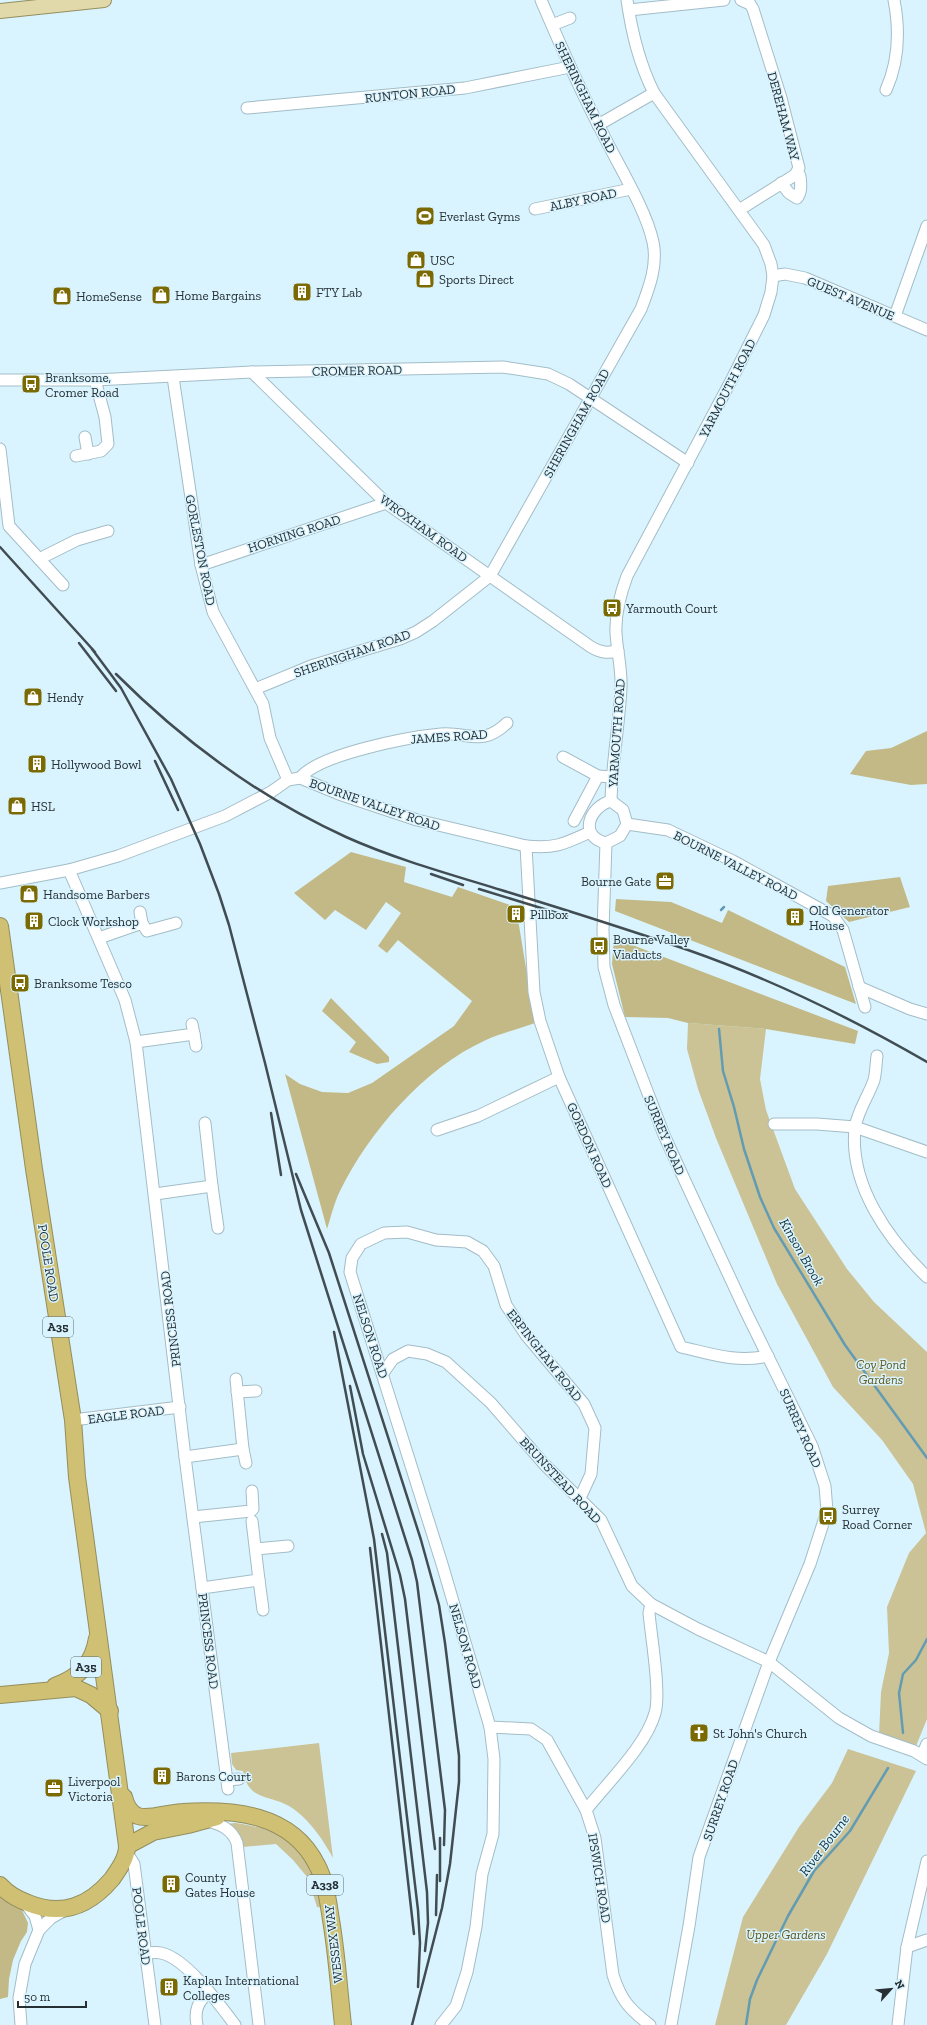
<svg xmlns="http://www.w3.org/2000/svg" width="927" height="2025" font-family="'Zilla Slab',serif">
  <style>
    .green { fill: #cbc296 }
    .forest { fill: #c3b987 }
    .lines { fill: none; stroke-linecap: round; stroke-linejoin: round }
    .stream { stroke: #639cb2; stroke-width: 2.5 }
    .minor-casing { stroke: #a3bdc7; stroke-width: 13 }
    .major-casing { stroke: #948e5d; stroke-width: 16 }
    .highway-casing { stroke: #948e5d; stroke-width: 18 }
    .minor { stroke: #fff; stroke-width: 11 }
    .major { stroke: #e2d9ab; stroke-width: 14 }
    .highway { stroke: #cfc073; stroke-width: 16 }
    .rail { stroke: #414d52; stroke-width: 2.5 }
    .labels { text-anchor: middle; stroke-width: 3; stroke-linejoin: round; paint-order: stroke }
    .shield { fill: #d9f4ff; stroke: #5c6b71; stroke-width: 1 }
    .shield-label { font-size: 12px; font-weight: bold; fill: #263034 }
    .street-label { font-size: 13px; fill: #263034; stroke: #d9f4ff }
    .poi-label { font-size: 13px; fill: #263034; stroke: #d9f4ff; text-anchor: start }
    .park-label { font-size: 13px; font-style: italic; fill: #61561c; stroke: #d9f4ff }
    .water-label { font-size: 14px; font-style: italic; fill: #112e38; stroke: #d9f4ff }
  </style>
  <rect width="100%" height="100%" fill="#d9f4ff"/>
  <g class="green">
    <path d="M688 1023 766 1029 760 1079 766 1110 795 1189 847 1269 874 1302 927 1352V1719L916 1746 879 1735 881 1692 889 1653 887 1607 909 1553 926 1533 913 1484 882 1440 833 1387 777 1284 716 1138 698 1089 687 1049Z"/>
    <path d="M319 1743 333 1858C323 1840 312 1823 295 1810 273 1793 249 1804 243 1771L236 1770 232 1764 231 1753Z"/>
    <path d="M848 1749 916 1771 827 1954 786 2025H715L743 1917 799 1827 832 1783Z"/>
    <path d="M235 1823C296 1831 308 1853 325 1908L317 1907 308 1878 293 1860 276 1844 243 1847 226 1824Z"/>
  </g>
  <g class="forest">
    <path d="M927 731V784L911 785 850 774 866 751 891 748Z"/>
    <path d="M351 852 406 867 404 882 452 897 458 887 516 907 535 1023C519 1029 501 1033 486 1040 424 1068 369 1132 340 1191 334 1203 331 1217 327 1229L285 1074 300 1084 322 1092 348 1093 372 1083 454 1026 472 1001 398 940 387 953 378 946 401 913 386 902 366 930 335 910 325 920 294 893Z"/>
    <path d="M900 877 910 907 849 922 826 901 828 886Z"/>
    <path d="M616 899 671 902 722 923 728 910 845 967 856 1004 615 911Z"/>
    <path d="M614 938 858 1031 855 1044 766 1029 688 1023 668 1018 625 1017 612 964Z"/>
    <path d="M331 998 389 1057V1062L377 1064 349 1052 356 1042 322 1011Z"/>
    <path d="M0 1896 21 1908 28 1923 27 1932 21 1941 13 1960 9 1979 8 1997 0 1999Z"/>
  </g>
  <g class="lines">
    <g class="stream">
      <path d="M721 910 724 907"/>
      <path d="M719 1029 723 1071 734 1107 744 1149 760 1197 774 1228 845 1345 927 1458"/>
      <path d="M903 1733 899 1693 903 1674 916 1660 927 1639"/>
      <path d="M746 2025 750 1999 757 1980 788 1916 814 1871 850 1831 888 1768"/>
    </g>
    <g class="minor-casing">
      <g id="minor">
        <path d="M629 10 724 0"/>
        <path d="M552 25 570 18"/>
        <path d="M886 90C899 61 900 31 894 0"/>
        <path d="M247 108 465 88 570 67"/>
        <path d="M598 125 654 93"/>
        <path d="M781 183 789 193 797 198C802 192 801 183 800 176L795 175"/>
        <path d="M535 209 631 189"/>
        <path d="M739 210 795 175 799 168 781 98 753 9 750 4 741 0"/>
        <path d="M773 276 785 274 805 278 927 330"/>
        <path d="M895 316 927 226"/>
        <path d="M252 372 386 503 591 647C601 653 607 653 618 651"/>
        <path d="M173 377 201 565 213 612 263 704 270 738 288 780"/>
        <path d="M0 380H95L252 372 503 367 548 374 569 384 688 463"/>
        <path d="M85 437 88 454"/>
        <path d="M0 449 9 526 63 585"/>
        <path d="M76 456 101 451 108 444 105 417 95 380"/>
        <path d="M39 559 77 540 108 531"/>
        <path d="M201 565 386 503"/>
        <path d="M255 689 311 666 400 639 416 632 433 621 490 576 641 309C649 288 658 265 653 242 646 209 617 163 602 132 579 89 560 44 541 0"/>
        <path d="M563 757 598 776 612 777"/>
        <path d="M300 778C319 754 409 737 441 734 469 732 482 747 507 723"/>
        <path d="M611 801C612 763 619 726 621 688 622 670 617 651 616 633 615 613 620 595 627 576L733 377 764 315 771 292 773 276 771 264 764 245 654 93C639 63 632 34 627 0"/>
        <path d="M611 801 623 810 627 824 620 836 606 843C578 836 589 807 611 801Z"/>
        <path d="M574 821 598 776"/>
        <path d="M627 824 668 830 733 861 833 916 843 930 865 1007"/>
        <path d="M606 843 603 930 604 967 614 1005 664 1135 685 1181 746 1312 812 1446 825 1486 827 1511 810 1564 769 1662 699 1857 689 1926 671 2025"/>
        <path d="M526 846 534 992 540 1021 559 1077 681 1347C712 1354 736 1363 768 1356"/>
        <path d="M69 870 125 1000 136 1042 185 1457 228 1789"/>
        <path d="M0 883 69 870 118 856 225 816 271 792 288 780 300 778 339 794 417 820 526 846C555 849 564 844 590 832"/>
        <path d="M140 912 142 923 147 931 176 923"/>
        <path d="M99 938 142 923"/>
        <path d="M859 987 910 1009 927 1014"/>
        <path d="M194 1034 196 1046"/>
        <path d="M136 1042 194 1034 192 1024"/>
        <path d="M877 1056C876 1063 876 1072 874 1080 869 1095 857 1112 855 1128 849 1185 888 1239 927 1277"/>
        <path d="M774 1124H817L855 1127 927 1152"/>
        <path d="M437 1130 478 1116 559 1077"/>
        <path d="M212 1186 218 1228"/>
        <path d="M155 1194 212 1186 205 1123"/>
        <path d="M383 1373 393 1359 408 1351 427 1354 446 1362 491 1403 544 1464 601 1520 632 1586 651 1604 698 1629 769 1662 839 1718 871 1736 914 1751 927 1759"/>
        <path d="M237 1392 256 1391"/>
        <path d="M73 1420 180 1407"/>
        <path d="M243 1449 246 1463"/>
        <path d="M185 1457 243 1449 236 1379"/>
        <path d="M193 1517 251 1511 253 1509 252 1491"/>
        <path d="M256 1549 288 1546"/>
        <path d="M259 1580 263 1610"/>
        <path d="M202 1588 259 1580 252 1521"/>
        <path d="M490 1727 531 1729 547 1740 586 1810 595 1838 613 1975C621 2000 629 2009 650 2025"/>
        <path d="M922 1755 927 1744"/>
        <path d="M227 1780 239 1779"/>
        <path d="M586 1810C607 1783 646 1746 655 1713 661 1693 651 1636 649 1613L651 1604"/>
        <path d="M207 1821C220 1824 232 1829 237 1843L259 2025"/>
        <path d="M127 1853 134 1864 155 2025"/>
        <path d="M25 1903 35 1916 39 1930"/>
        <path d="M907 1947 927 1940"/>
        <path d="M145 1953C150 1953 156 1952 161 1953 186 1958 220 2005 235 2025"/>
        <path d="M21 2025 19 1998 25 1964 39 1930 51 1918 65 1910"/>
        <path d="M197 2025C194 2010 198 2002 209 1992"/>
        <path d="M441 2025 456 2006 467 1972 476 1927 482 1874 493 1834 494 1759 490 1727 442 1564 350 1272 352 1258 361 1244 384 1233 407 1232 436 1240 467 1242 483 1251 494 1266 506 1305 526 1335 584 1404 595 1428 591 1474 580 1498"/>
        <path d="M898 2025 907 1947 927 1861"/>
      </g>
    </g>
    <g class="major-casing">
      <path id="major" d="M0 11 104 0"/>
    </g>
    <g class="highway-casing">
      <g id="highway">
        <path d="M0 926 34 1169 73 1420 77 1477 127 1846C127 1858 119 1869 112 1879 89 1906 62 1917 28 1903 17 1899 8 1894 0 1885"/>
        <path d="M55 1686C79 1677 93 1664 97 1638"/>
        <path d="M0 1695 76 1688 91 1695 110 1711"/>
        <path d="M124 1797C126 1805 129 1813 138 1816 148 1820 171 1812 183 1812 233 1809 291 1813 317 1865 326 1882 328 1901 331 1920 337 1955 339 1990 343 2025"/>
        <path d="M127 1846 153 1832 188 1825 217 1817"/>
      </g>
    </g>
    <use href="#minor" class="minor"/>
    <use href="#major" class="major"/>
    <use href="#highway" class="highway"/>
    <g class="rail">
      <path d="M0 547 95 652"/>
      <path d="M79 643 116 691"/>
      <path d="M92 649 121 688 171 779 200 844 219 894 229 925 265 1063 301 1210 412 1560 417 1582 445 1810 444 1845"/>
      <path d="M116 674C182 740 260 798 346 837 395 859 449 874 501 890 563 909 626 929 688 950 771 979 851 1018 927 1062"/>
      <path d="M155 761 178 810"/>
      <path d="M431 874 463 885"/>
      <path d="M479 889 567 916"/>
      <path d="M271 1113 281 1175"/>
      <path d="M296 1174 329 1253 421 1540 439 1605 445 1643 459 1756V1782L450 1864 442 1908 412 2025"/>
      <path d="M334 1332 374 1539 418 1910 420 1943 418 1987"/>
      <path d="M350 1386 363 1454 400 1575 405 1599 435 1849"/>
      <path d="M382 1534 387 1553 427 1892 428 1923 425 1951"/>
      <path d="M370 1548 414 1934"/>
      <path d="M440 1881V1838"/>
      <path d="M436 1915 437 1875"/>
    </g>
  </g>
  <defs>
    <g id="stadium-square" transform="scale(1)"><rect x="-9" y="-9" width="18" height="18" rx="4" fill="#7b6a01" stroke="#d9f4ff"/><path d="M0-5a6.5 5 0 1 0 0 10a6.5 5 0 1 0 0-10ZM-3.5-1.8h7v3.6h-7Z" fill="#fff"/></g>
    <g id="shop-square" transform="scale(1)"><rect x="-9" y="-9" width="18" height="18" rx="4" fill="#7b6a01" stroke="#d9f4ff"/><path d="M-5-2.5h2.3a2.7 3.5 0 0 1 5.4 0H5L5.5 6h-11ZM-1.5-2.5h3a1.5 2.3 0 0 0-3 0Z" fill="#fff"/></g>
    <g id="building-square" transform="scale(1)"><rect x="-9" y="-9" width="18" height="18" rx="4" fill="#7b6a01" stroke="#d9f4ff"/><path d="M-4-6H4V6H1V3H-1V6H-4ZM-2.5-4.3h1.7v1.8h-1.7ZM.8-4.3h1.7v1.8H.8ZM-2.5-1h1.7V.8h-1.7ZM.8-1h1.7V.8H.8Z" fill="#fff"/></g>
    <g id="bus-square" transform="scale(1)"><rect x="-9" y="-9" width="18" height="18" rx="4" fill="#7b6a01" stroke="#d9f4ff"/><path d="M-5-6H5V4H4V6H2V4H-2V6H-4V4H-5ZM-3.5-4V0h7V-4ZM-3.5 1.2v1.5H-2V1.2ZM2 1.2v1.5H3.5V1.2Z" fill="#fff"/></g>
    <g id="office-square" transform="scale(1)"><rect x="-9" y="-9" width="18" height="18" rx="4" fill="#7b6a01" stroke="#d9f4ff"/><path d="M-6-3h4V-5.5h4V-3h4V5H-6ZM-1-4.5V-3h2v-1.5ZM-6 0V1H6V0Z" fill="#fff"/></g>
    <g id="church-square" transform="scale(1)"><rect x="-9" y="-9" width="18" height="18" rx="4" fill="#7b6a01" stroke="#d9f4ff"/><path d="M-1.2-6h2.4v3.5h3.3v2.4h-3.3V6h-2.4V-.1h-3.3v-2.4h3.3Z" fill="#fff"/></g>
  </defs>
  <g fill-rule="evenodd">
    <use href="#stadium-square" x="425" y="216"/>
    <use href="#shop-square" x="416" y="260"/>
    <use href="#shop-square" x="425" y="279"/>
    <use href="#building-square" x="302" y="292"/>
    <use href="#shop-square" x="161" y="295"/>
    <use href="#shop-square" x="62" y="296"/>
    <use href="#bus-square" x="31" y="384"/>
    <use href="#bus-square" x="612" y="608"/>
    <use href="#shop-square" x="33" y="697"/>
    <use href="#building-square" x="37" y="764"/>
    <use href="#shop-square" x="17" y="806"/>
    <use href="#office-square" x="665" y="881"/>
    <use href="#shop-square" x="29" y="894"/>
    <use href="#building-square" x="516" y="914"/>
    <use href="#building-square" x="795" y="917"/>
    <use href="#building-square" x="34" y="921"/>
    <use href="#bus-square" x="599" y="946"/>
    <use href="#bus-square" x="20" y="983"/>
    <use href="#bus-square" x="828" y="1516"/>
    <use href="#church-square" x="699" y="1733"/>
    <use href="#building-square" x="162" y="1776"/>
    <use href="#office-square" x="54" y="1788"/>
    <use href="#building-square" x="171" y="1884"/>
    <use href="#building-square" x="169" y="1987"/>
  </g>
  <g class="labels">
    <g class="shield">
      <rect x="43" y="1317" width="30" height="20" rx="3"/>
      <rect x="71" y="1657" width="30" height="20" rx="3"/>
      <rect x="307" y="1875" width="36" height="20" rx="3"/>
    </g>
    <g class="shield-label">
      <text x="58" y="1331">A35</text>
      <text x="86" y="1671">A35</text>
      <text x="325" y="1889">A338</text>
    </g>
    <g class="street-label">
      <text transform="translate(410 93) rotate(-6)" y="5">RUNTON ROAD</text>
      <text transform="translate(586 97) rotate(64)" y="5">SHERINGHAM ROAD</text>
      <text transform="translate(784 116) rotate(75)" y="5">DEREHAM WAY</text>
      <text transform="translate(583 199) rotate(-12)" y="5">ALBY ROAD</text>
      <text transform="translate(851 298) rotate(23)" y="5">GUEST AVENUE</text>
      <text transform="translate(357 370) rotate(-1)" y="5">CROMER ROAD</text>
      <text transform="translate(727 388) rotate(-63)" y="5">YARMOUTH ROAD</text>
      <text transform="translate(576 423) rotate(-61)" y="5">SHERINGHAM ROAD</text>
      <text transform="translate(424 528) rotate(36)" y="5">WROXHAM ROAD</text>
      <text transform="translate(294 533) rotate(-18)" y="5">HORNING ROAD</text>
      <text transform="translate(201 550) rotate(79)" y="5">GORLESTON ROAD</text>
      <text transform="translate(352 653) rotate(-19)" y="5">SHERINGHAM ROAD</text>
      <text transform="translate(616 733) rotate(-86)" y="5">YARMOUTH ROAD</text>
      <text transform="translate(449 736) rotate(-4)" y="5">JAMES ROAD</text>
      <text transform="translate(375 804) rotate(19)" y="5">BOURNE VALLEY ROAD</text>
      <text transform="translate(736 865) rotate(27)" y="5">BOURNE VALLEY ROAD</text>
      <text transform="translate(665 1135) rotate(67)" y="5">SURREY ROAD</text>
      <text transform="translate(590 1145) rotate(66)" y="5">GORDON ROAD</text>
      <text transform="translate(49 1263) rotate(81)" y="5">POOLE ROAD</text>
      <text transform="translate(170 1319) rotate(-97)" y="5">PRINCESS ROAD</text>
      <text transform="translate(371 1336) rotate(72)" y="5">NELSON ROAD</text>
      <text transform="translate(545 1355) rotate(52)" y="5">ERPINGHAM ROAD</text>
      <text transform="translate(126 1414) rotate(-7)" y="5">EAGLE ROAD</text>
      <text transform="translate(801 1428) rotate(66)" y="5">SURREY ROAD</text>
      <text transform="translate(561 1480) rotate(47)" y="5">BRUNSTEAD ROAD</text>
      <text transform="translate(209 1641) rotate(83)" y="5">PRINCESS ROAD</text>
      <text transform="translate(466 1646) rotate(74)" y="5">NELSON ROAD</text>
      <text transform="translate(720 1800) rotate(-71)" y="5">SURREY ROAD</text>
      <text transform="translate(600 1878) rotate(81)" y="5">IPSWICH ROAD</text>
      <text transform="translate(142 1926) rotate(83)" y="5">POOLE ROAD</text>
      <text transform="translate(333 1944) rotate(-97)" y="5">WESSEX WAY</text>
    </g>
    <g class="poi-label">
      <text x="439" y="221">Everlast Gyms</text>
      <text x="430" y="265">USC</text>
      <text x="439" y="284">Sports Direct</text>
      <text x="316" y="297">FTY Lab</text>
      <text x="175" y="300">Home Bargains</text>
      <text x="76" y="301">HomeSense</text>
      <text x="45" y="382">Branksome,<tspan x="45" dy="15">Cromer Road</tspan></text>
      <text x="626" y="613">Yarmouth Court</text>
      <text x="47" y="702">Hendy</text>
      <text x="51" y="769">Hollywood Bowl</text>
      <text x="31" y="811">HSL</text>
      <text x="651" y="886" text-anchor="end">Bourne Gate</text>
      <text x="43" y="899">Handsome Barbers</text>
      <text x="809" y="915">Old Generator<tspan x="809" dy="15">House</tspan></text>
      <text x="530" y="919">Pillbox</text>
      <text x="48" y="926">Clock Workshop</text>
      <text x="613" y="944">Bourne Valley<tspan x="613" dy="15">Viaducts</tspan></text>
      <text x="34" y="988">Branksome Tesco</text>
      <text x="842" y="1514">Surrey<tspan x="842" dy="15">Road Corner</tspan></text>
      <text x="713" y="1738">St John's Church</text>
      <text x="176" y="1781">Barons Court</text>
      <text x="68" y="1786">Liverpool<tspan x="68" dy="15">Victoria</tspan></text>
      <text x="185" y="1882">County<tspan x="185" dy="15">Gates House</tspan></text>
      <text x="183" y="1985">Kaplan International<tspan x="183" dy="15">Colleges</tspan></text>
    </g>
    <g class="park-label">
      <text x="881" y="1369">Coy Pond<tspan x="881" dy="15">Gardens</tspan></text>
      <text x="786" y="1939">Upper Gardens</text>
    </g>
    <g class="water-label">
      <text transform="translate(802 1252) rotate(60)" y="5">Kinson Brook</text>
      <text transform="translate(824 1845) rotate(-53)" y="5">River Bourne</text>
    </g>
  </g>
  <g transform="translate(891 1989) rotate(63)" stroke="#d9f4ff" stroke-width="3" paint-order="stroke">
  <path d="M0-3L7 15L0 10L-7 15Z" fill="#263034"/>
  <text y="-6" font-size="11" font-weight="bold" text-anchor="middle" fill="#263034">N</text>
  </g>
  <path d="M18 2001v6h68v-6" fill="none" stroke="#263034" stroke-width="2"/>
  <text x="24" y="2001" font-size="12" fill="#263034" stroke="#d9f4ff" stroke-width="3" paint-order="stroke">50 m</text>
</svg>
